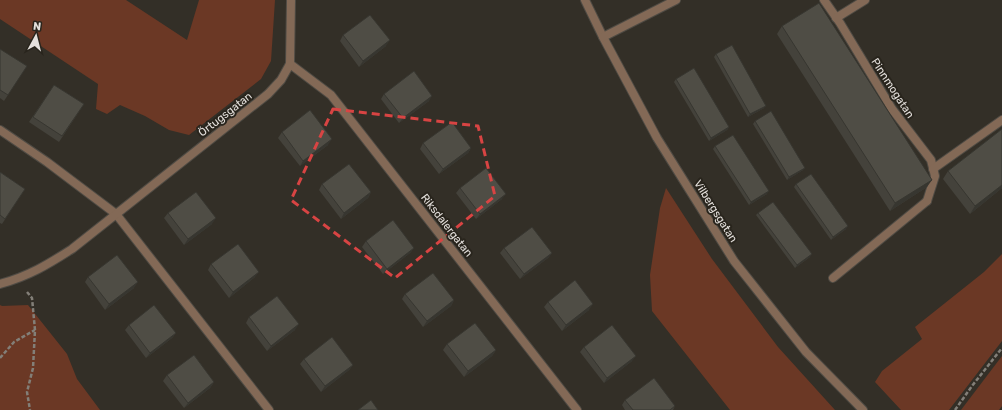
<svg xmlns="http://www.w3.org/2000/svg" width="1002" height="410" font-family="Rubik,sans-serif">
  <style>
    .green { fill: #6b3825 }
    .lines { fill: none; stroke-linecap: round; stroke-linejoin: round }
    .service-casing { stroke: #4f4b44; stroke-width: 10 }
    .minor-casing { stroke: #4f4b44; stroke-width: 10 }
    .path { stroke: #837f78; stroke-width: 2.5; stroke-dasharray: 4 2; stroke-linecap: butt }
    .service { stroke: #836956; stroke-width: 8 }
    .minor { stroke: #836956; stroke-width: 8 }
    .wall { fill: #44423b }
    .shaded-wall { fill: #373630 }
    .building { fill: #4f4d45; stroke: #373630 }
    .marked { fill: none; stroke: #d84443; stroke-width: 3; stroke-dasharray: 8 5; stroke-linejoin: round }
    .labels { text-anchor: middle; stroke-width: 4; stroke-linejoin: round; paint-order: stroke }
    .street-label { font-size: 11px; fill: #e5e1dd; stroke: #29251d }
  </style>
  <rect width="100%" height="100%" fill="#332f27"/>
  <g class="green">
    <path d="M0 0H126L187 40 199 0H275L271 61 261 79 189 135 169 130 145 116 120 105 107 114 96 109 98 84 0 19Z"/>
    <path d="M666 188 712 259 778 347 835 410H730L652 311 650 275 660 208Z"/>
    <path d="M1002 254V341L949 410H901L875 382 882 371 922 339 915 327 984 272Z"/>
    <path d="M0 305 2 306 28 305 67 354 77 379 100 410H0Z"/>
    <path d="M1002 356V406L999 410H961Z"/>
  </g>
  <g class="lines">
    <g class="service-casing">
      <path id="service" d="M833 278 927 201"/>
    </g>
    <g class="minor-casing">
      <g id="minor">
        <path d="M585 0 603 37 657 138 734 261 806 352 863 410"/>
        <path d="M824 0 840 23 892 109 931 160 935 176 927 201"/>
        <path d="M836 18 865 0"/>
        <path d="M603 37 676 0"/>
        <path d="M290 64 331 95 577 410"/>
        <path d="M0 130 47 162 116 214 269 410"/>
        <path d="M933 169 1002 120"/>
        <path d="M0 284C29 276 47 265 72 249L268 94 281 80 290 64 291 0"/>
      </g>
    </g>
    <g class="path">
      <path d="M27 292 32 298 35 330 33 368 27 392 30 410"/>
      <path d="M0 358 14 342 35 330"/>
      <path d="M955 410 972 386 1002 348"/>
    </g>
    <use href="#service" class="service"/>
    <use href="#minor" class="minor"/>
  </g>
  <g class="wall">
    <path d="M782 26 927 187 890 211 777 34Z"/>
    <path d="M343 35 386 46 359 67 340 41Z"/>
    <path d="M0 49 8 95 4 101 0 98Z"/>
    <path d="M716 54 764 108 748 117 714 57Z"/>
    <path d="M676 79 729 127 727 130 709 141 674 82Z"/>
    <path d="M54 85 84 104 59 142 29 122Z"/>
    <path d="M384 94 429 101 399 123 381 99Z"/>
    <path d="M755 121 803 170 787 180 753 124Z"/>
    <path d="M1002 129V188L970 214 943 179 948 171Z"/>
    <path d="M282 132 328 145 300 166 278 138Z"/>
    <path d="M423 143 471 148 468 153 439 174 420 149Z"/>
    <path d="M715 146 767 194 749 205 713 149Z"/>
    <path d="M0 172 25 189 2 224 0 223Z"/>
    <path d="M322 184 371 192 368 198 341 219 319 190Z"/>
    <path d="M796 184 846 229 831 240 794 187Z"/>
    <path d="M460 188 502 199 476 219 456 193Z"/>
    <path d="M168 213 212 224 184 245 164 218Z"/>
    <path d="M758 213 810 257 795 268 756 215Z"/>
    <path d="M366 241 414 248 410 253 383 274 362 247Z"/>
    <path d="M504 248 552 253 548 258 520 279 500 253Z"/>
    <path d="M211 264 255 277 229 298 208 270Z"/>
    <path d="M88 277 134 288 105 310 85 282Z"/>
    <path d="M405 294 454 300 451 306 423 327 402 299Z"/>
    <path d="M548 302 589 310 562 331 544 307Z"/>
    <path d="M249 317 295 330 267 351 246 323Z"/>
    <path d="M129 325 176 333 172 338 146 358 125 330Z"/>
    <path d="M447 344 496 350 492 356 464 377 443 350Z"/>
    <path d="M584 347 632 361 604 383 580 352Z"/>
    <path d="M304 359 353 365 349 370 321 392 300 364Z"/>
    <path d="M167 375 214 382 210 388 184 408 163 381Z"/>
    <path d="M625 400 675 406 673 410H625L622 405Z"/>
  </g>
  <g class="shaded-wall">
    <path d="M390 40 386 46 359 67 363 61Z"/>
    <path d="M432 96 429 101 399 123 403 118Z"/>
    <path d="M766 106 764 108 748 117 750 114Z"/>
    <path d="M729 127 727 130 709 141 711 138Z"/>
    <path d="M332 139 328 145 300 166 303 161Z"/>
    <path d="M471 148 468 153 439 174 443 169Z"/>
    <path d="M805 168 803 170 787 180 789 177Z"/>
    <path d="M932 180 927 187 890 211 895 203Z"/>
    <path d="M1002 185V188L970 214 975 206Z"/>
    <path d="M769 191 767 194 749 205 751 202Z"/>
    <path d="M371 192 368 198 341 219 344 213Z"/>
    <path d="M506 194 502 199 476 219 480 214Z"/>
    <path d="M216 218 212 224 184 245 188 239Z"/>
    <path d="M848 226 846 229 831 240 833 237Z"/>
    <path d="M414 248 410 253 383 274 387 269Z"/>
    <path d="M552 253 548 258 520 279 524 274Z"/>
    <path d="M812 254 810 257 795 268 797 265Z"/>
    <path d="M259 272 255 277 229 298 233 292Z"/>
    <path d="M138 282 134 288 105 310 109 304Z"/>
    <path d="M454 300 451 306 423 327 427 321Z"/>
    <path d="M593 304 589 310 562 331 566 325Z"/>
    <path d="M299 324 295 330 267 351 271 346Z"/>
    <path d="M176 333 172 338 146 358 150 353Z"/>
    <path d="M496 350 492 356 464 377 468 371Z"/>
    <path d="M636 356 632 361 604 383 607 378Z"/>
    <path d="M353 365 349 370 321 392 325 386Z"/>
    <path d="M214 382 210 388 184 408 188 403Z"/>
  </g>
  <g class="building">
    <path d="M819 3 932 180 895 203 782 26Z"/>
    <path d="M370 15 390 40 363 61 343 35Z"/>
    <path d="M732 45 766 106 750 114 716 54Z"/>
    <path d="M0 49 27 66 8 95 0 90Z"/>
    <path d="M694 68 729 127 711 138 676 79Z"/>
    <path d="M414 71 432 96 403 118 384 94Z"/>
    <path d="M54 85 84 104 62 136 33 117Z"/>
    <path d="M310 110 332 139 303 161 282 132Z"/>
    <path d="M771 111 805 168 789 177 755 121Z"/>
    <path d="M452 122 471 148 443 169 423 143Z"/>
    <path d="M1002 129V185L975 206 948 171Z"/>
    <path d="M733 135 769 191 751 202 715 146Z"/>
    <path d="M349 164 371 192 344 213 322 184Z"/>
    <path d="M486 168 506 194 480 214 460 188Z"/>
    <path d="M0 172 25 189 5 219 0 215Z"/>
    <path d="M811 174 848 226 833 237 796 184Z"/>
    <path d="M196 192 216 218 188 239 168 213Z"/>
    <path d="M773 202 812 254 797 265 758 213Z"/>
    <path d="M393 220 414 248 387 269 366 241Z"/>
    <path d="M532 227 552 253 524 274 504 248Z"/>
    <path d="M238 244 259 272 233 292 211 264Z"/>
    <path d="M117 255 138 282 109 304 88 277Z"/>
    <path d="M433 273 454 300 427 321 405 294Z"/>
    <path d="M575 280 593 304 566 325 548 302Z"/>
    <path d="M277 296 299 324 271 346 249 317Z"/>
    <path d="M154 305 176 333 150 353 129 325Z"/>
    <path d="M475 323 496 350 468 371 447 344Z"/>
    <path d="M612 325 636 356 607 378 584 347Z"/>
    <path d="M332 337 353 365 325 386 304 359Z"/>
    <path d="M194 355 214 382 188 403 167 375Z"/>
    <path d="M654 378 675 406 670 410H633L625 400Z"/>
    <path d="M371 400 378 410H358Z"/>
  </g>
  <path class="marked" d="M333 109 478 126 495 196 395 278 291 200Z"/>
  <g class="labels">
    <g class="street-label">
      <text transform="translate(893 88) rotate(57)" y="4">Pinnmogatan</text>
      <text transform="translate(225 114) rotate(-38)" y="4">Örtugsgatan</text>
      <text transform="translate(716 211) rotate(58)" y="4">Vilbergsgatan</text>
      <text transform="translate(447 225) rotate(52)" y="4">Riksdalergatan</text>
    </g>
  </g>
  <g transform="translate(36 36) rotate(7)" stroke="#29251d" stroke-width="3" paint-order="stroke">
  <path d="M0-3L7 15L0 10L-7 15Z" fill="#e5e1dd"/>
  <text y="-6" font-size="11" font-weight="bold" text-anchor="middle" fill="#e5e1dd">N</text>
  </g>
</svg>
